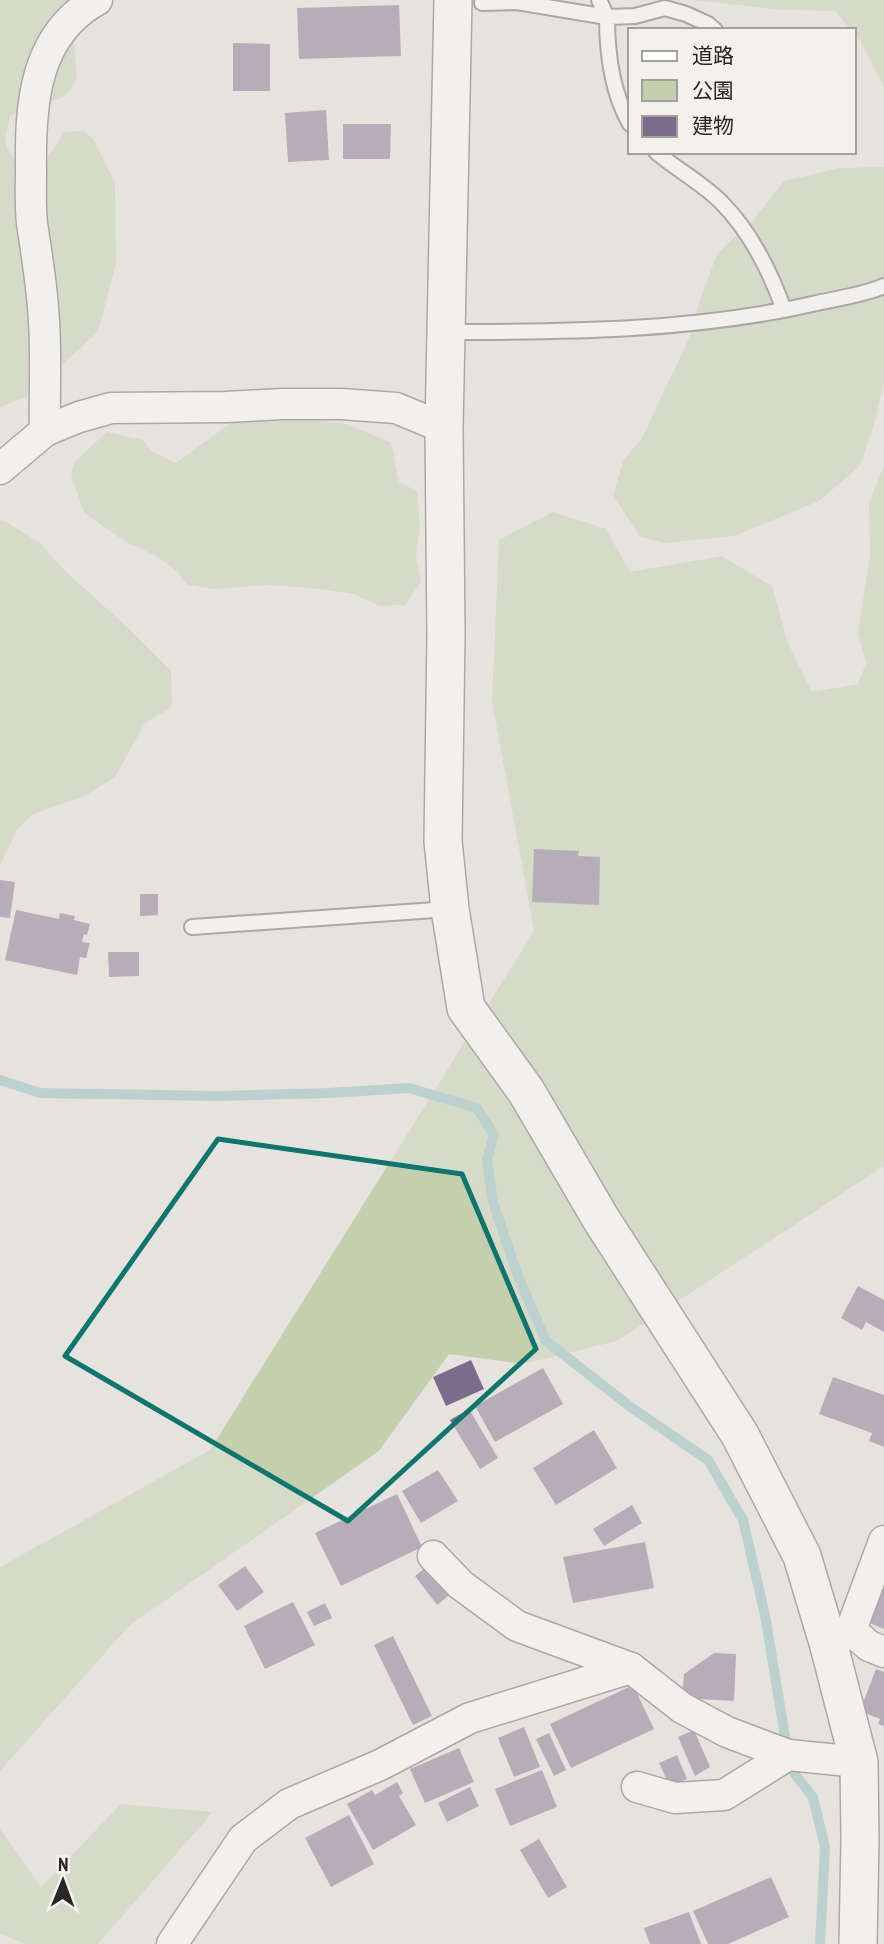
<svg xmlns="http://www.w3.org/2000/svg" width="884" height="1944" font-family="'PT Sans Narrow','Noto Sans JP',sans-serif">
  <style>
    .green { fill: #c4cfae }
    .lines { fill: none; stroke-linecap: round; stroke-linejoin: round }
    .stream { stroke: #89b8b8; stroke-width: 10 }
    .building { fill: #7b6c8b }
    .service-casing { stroke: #64615e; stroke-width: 18 }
    .minor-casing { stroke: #64615e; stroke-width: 33 }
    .tertiary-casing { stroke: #64615e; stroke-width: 40 }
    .service { stroke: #fff; stroke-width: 14 }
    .minor { stroke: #fff; stroke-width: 30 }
    .tertiary { stroke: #fff; stroke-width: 37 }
    .marked { fill: none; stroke: #0f766e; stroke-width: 5; stroke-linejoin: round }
  </style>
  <rect width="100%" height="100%" fill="#e6e3de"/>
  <g class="green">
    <path d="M0 0H75L73 30 77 78 72 88 63 97 10 116C9 124 4 136 6 144 7 150 14 159 19 162 41 175 55 147 64 132L83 131 93 139 115 182 116 263 98 332 26 397 0 407Z"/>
    <path d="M693 0H884V88L860 40 854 33V30H851L835 11 783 10Z"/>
    <path d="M884 167V381L876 418 860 466 819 501 734 536 666 543 640 537 613 495 624 459 641 440 691 334 699 302 717 254 752 221 784 181 840 168Z"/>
    <path d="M312 420 348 424 391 443 399 482 417 491 420 527 416 556 421 582 405 605 380 606 353 594 321 589 269 585 214 589 188 585 175 570 156 556 126 542 84 513 71 475 74 462 107 432 143 440 153 452 176 463 232 422Z"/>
    <path d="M884 465V1166L617 1341 523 1364 449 1354 379 1451 130 1625 0 1771V1567L210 1450 534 931 492 701 499 540 553 512 606 529 630 572 722 556 772 586 788 643 812 692 858 684 866 663 858 633 870 555 869 503Z"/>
    <path d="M0 520 8 523 40 543 64 570 126 626 171 671 172 707 145 723 115 777 85 796 33 814 17 830 0 865Z"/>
    <path d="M121 1804 213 1812 98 1944H26L0 1934V1829L41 1887Z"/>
  </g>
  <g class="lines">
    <path class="stream" d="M0 1080 40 1093 218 1096 329 1093 409 1088 477 1108 494 1135 487 1160 493 1202 518 1276 546 1341 632 1408 708 1460 743 1520 765 1615 788 1755 794 1773 813 1797 825 1847 820 1944"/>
  </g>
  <g class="building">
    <path d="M399 5 401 56 299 59 297 8Z"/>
    <path d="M233 43 270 44V91H233Z"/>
    <path d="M326 110 329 160 288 162 285 113Z"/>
    <path d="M343 124H391L390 159H343Z"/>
    <path d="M534 849 579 851 578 856 600 857 599 905 532 902Z"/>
    <path d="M0 880 15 882 10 918 0 917Z"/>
    <path d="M140 894H158V915L140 916Z"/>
    <path d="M16 910 59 919 60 913 75 916 74 920 90 924 87 935 84 934 82 942 90 943 86 958 80 957 77 975 5 960Z"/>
    <path d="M108 952H139V976L109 977Z"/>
    <path d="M858 1286 884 1300V1332L866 1322 862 1330 841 1318Z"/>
    <path d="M471 1360 484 1389 446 1406 433 1377Z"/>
    <path d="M543 1368 563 1404 495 1442 475 1406Z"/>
    <path d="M833 1377 884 1395V1447L869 1441 872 1433 819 1414Z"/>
    <path d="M469 1409 498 1458 480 1469 450 1420Z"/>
    <path d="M594 1430 617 1468 556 1505 533 1468Z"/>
    <path d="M438 1470 458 1501 421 1523 402 1491Z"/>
    <path d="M397 1494 422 1547 341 1586 315 1533Z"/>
    <path d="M632 1505 642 1523 604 1546 593 1529Z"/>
    <path d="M645 1542 654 1588 573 1603 563 1557Z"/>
    <path d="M430 1564 452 1593 437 1605 415 1576Z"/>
    <path d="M245 1566 264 1592 237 1611 218 1585Z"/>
    <path d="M884 1579V1629L870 1623 876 1608 872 1607Z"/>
    <path d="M293 1602 315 1645 265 1669 244 1626Z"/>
    <path d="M325 1603 332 1618 314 1626 307 1612Z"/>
    <path d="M393 1636 432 1716 413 1725 374 1645Z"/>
    <path d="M714 1653 736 1654 734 1701 682 1698 684 1674Z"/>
    <path d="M876 1669 884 1672V1726L878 1724 880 1719 860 1711Z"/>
    <path d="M633 1685 654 1729 571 1768 550 1724Z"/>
    <path d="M524 1727 540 1767 514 1777 498 1738Z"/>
    <path d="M694 1730 710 1767 695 1776 678 1737Z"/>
    <path d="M549 1733 566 1770 554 1776 536 1739Z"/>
    <path d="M459 1748 474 1782 425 1803 410 1769Z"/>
    <path d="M677 1755 687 1779 670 1787 659 1763Z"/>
    <path d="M542 1770 557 1807 510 1826 495 1789Z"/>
    <path d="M397 1782 403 1793 399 1796 416 1825 373 1850 347 1804 372 1790 375 1795Z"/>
    <path d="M470 1787 479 1806 447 1822 438 1803Z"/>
    <path d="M349 1815 374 1864 331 1887 305 1838Z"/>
    <path d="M539 1839 567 1887 548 1898 520 1850Z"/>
    <path d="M771 1877 789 1917 728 1944H708L693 1911Z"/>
    <path d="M689 1912 701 1944H650L644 1928Z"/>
  </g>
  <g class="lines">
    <g class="service-casing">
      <g id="service">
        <path d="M482 3 517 2 607 17 599 0"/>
        <path d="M630 124C612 93 607 53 607 17L635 16 665 8 686 14 708 24 715 30"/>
        <path d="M656 152C676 169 702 183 721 202 751 232 770 271 784 310"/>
        <path d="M446 332C569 332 696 331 817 303 839 298 864 295 884 286"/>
        <path d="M192 927 449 909"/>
      </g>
    </g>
    <g class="minor-casing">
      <g id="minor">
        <path d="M45 431 79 417 111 408 226 407 282 404H341L396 408 444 428"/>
        <path d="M0 469 45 431C44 390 47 349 43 308 41 279 36 251 32 223 30 205 31 187 31 169 30 105 34 35 97 0"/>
        <path d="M433 1556 461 1585 517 1626 631 1668"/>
        <path d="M851 1630 869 1646 884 1652"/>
        <path d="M829 1646 851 1630 884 1541"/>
        <path d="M637 1787 675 1798 724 1795 788 1755 859 1762"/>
        <path d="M172 1944 243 1839 289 1804 380 1765 470 1718 631 1668 682 1708 727 1732 788 1755"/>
      </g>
    </g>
    <g class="tertiary-casing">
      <path id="tertiary" d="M453 0 444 428 446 636 443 841 450 909 466 1008 526 1091 601 1219 740 1435 802 1556 829 1646 859 1762 860 1840 858 1944"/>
    </g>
    <use href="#service" class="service"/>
    <use href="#minor" class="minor"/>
    <use href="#tertiary" class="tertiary"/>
  </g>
  <path d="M0 0H884V1944H0ZM218 1139 462 1174 536 1349 348 1521 65 1356Z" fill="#e6e3de" fill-opacity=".55" fill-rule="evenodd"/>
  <path class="marked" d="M218 1139 462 1174 536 1349 348 1521 65 1356Z"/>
  <rect x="628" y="28" width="228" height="126" fill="#f4f0ec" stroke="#a2a09c" stroke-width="2"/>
  <rect x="642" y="51" width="35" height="10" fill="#ffffff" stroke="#a2a09c" stroke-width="2"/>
  <text x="692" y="63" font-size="21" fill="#282725">道路</text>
  <rect x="642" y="80" width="35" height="21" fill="#c4cfae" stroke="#a2a09c" stroke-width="2"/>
  <text x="692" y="98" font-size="21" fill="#282725">公園</text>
  <rect x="642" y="116" width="35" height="21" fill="#7b6c8b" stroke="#a2a09c" stroke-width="2"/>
  <text x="692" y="133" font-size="21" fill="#282725">建物</text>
  <g transform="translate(63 1881) rotate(1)" stroke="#f4f0ec" stroke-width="5" paint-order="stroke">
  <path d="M0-5L12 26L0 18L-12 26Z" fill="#282725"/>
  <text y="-10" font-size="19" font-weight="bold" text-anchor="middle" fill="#282725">N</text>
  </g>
</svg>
